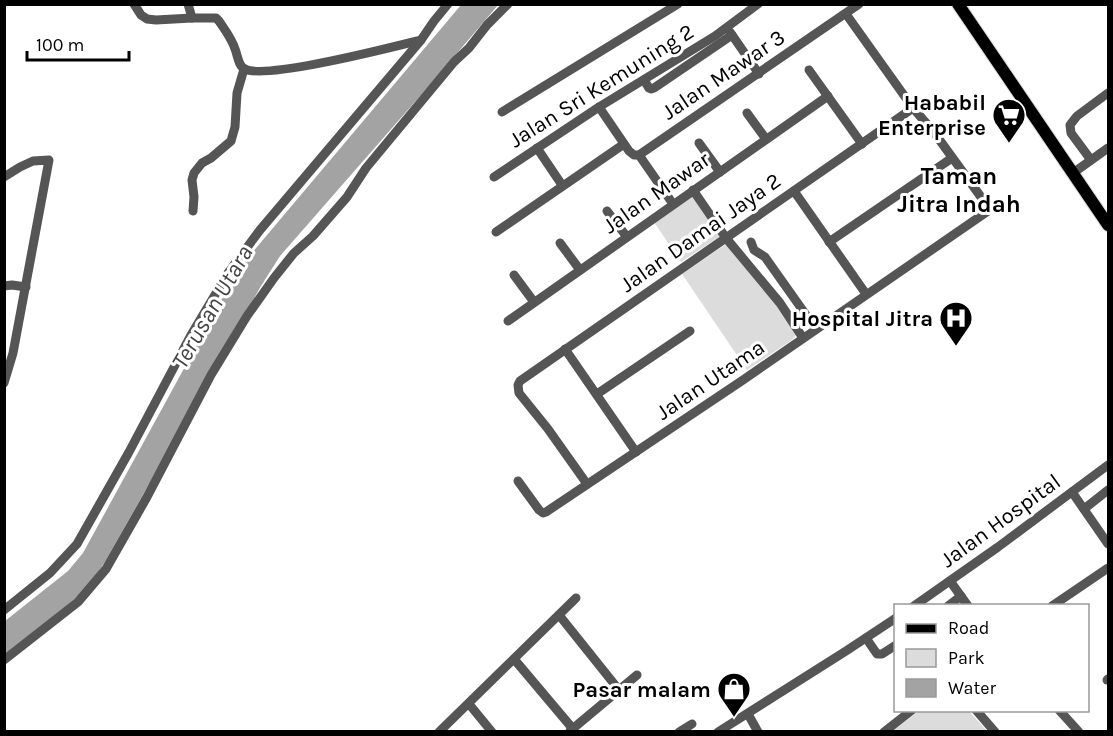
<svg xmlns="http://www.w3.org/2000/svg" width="1113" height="736" font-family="Karla,sans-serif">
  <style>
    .green { fill: #dcdcdc }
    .water { fill: #a3a3a3 }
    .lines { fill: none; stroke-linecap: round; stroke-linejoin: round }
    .major-casing { stroke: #dbdbdb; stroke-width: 14 }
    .minor { stroke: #555; stroke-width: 9 }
    .major { stroke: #000; stroke-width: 12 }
    .labels { text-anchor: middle; stroke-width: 6; stroke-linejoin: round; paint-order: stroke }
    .street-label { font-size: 22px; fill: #000; stroke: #fff }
    .poi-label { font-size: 22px; font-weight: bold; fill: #000; stroke: #fff; text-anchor: end }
    .neighbourhood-label { font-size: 24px; font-weight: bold; fill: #000; stroke: #fff }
    .water-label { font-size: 24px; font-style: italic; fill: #444; stroke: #fff }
  </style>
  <rect width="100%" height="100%" fill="#fff"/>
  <g class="green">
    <path d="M694 194 722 235 681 262 654 222Z"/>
    <path d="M726 244 771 293 797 334 792 340 747 370 682 274Z"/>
    <path d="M968 710 987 731 895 732 894 730 919 711Z"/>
  </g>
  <path class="water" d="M461 5H498L441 72 280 256 261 286 106 560 89 586 66 607 5 654V621L68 571 83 553 233 279 246 260Z"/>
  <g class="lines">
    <g class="major-casing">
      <path id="major" d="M958 4 1108 225"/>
    </g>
    <g class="minor">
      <path d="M134 4 141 15 147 19 156 20 192 18H216L219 21C225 30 232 39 235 49 238 56 238 66 245 69 265 80 393 47 421 40"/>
      <path d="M188 4 192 18"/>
      <path d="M730 32 759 74"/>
      <path d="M809 70 862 144"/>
      <path d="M644 80 649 88 651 89 654 88 732 35"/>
      <path d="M599 107 629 151 634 155H639L859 4"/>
      <path d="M502 112 678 4"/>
      <path d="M747 113 766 139"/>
      <path d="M699 143 720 172"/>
      <path d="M537 148 562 185"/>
      <path d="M639 155 673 204"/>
      <path d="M1091 160 1071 133 1070 125 1077 116 1108 93"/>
      <path d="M1073 173 1108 148"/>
      <path d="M4 177 20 167 33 161 49 160 13 353 4 383"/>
      <path d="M494 177 599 107 715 36 758 4"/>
      <path d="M693 190 726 238 780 303 803 338"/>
      <path d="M794 191 866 294"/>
      <path d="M193 211 194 197 192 180 194 173 202 163 211 158 231 141 235 127 237 93 244 69"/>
      <path d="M607 211 627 237"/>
      <path d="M496 232 624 144"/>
      <path d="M751 242 754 250 765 257 816 329"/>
      <path d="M829 242 952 158"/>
      <path d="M560 243 580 270"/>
      <path d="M514 275 534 302"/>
      <path d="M4 286 12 285 26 287"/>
      <path d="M508 321 828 96"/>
      <path d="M565 349 636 452"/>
      <path d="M597 394 690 331"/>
      <path d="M518 481 539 510 543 513 546 512 743 380 988 211 989 208 933 131 913 108 846 14"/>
      <path d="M587 484 548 429 519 393 518 385 520 381 913 108"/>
      <path d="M1072 492 1108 544"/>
      <path d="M1084 509 1108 490"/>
      <path d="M950 581 968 606"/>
      <path d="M914 606 998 547 1108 465"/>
      <path d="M948 606 961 596"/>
      <path d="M1052 606 1108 568"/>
      <path d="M4 610 50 573 77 544 129 452 191 335 228 273 260 230 421 40 434 21 448 4"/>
      <path d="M559 615 619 690"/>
      <path d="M866 638 877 654H882L896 645"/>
      <path d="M514 659 573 729"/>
      <path d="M4 660 78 602 106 569 147 497 211 375 247 316 274 278 294 253 313 236 347 197 366 168 454 62 469 48 487 25 508 4"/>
      <path d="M1107 680 1108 679"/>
      <path d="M469 704 492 732"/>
      <path d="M976 710 995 732"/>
      <path d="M1059 710 1079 732"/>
      <path d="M748 714 758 732"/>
      <path d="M570 731 637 675"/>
      <path d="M439 732 576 598"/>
      <path d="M679 732 692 724"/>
      <path d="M718 732 846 651 896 618"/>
      <path d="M884 732 912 710"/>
    </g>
    <use href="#major" class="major"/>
  </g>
  <defs>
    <g id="supermarket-pin" transform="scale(1.725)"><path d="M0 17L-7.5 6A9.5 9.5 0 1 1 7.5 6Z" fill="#000" stroke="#fff"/><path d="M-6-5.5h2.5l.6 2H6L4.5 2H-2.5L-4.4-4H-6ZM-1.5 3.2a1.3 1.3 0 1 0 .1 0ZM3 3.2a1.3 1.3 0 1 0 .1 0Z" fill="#fff"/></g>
    <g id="hospital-pin" transform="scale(1.725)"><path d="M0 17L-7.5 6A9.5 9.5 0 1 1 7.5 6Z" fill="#000" stroke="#fff"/><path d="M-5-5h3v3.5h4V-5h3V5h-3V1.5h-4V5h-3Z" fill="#fff"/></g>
    <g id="shop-pin" transform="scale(1.725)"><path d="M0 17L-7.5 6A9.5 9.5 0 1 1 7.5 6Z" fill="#000" stroke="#fff"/><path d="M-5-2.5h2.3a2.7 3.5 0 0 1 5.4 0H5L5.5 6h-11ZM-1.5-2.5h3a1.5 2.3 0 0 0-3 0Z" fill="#fff"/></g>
  </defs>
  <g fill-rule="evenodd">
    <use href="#supermarket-pin" x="1009" y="115"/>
    <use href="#hospital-pin" x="956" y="318"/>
    <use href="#shop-pin" x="734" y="689"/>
  </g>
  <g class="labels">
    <g class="street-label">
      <text transform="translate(723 74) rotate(-34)" y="8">Jalan Mawar 3</text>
      <text transform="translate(601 85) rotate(-32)" y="8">Jalan Sri Kemuning 2</text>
      <text transform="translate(656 192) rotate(-35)" y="8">Jalan Mawar</text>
      <text transform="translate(700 232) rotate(-35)" y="8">Jalan Damai Jaya 2</text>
      <text transform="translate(710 379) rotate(-34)" y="8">Jalan Utama</text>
      <text transform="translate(1000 520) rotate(-36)" y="8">Jalan Hospital</text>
    </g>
    <g class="poi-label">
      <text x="986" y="110">Hababil<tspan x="986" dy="25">Enterprise</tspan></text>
      <text x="933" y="326">Hospital Jitra</text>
      <text x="711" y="697">Pasar malam</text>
    </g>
    <g class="neighbourhood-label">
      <text x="959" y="184">Taman<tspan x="959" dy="28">Jitra Indah</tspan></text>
    </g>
    <g class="water-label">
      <text transform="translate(212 307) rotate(-60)" y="8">Terusan Utara</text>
    </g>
  </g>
  <rect width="1113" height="736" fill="none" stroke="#000000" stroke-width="12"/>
  <rect x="894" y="604" width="195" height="108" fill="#ffffff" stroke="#999999" stroke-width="1.5"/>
  <rect x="906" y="624" width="30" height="9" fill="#000000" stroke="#999999" stroke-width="1.5"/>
  <text x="948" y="634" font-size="18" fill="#000000">Road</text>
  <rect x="906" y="649" width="30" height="18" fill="#dcdcdc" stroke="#999999" stroke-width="1.5"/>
  <text x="948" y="664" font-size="18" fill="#000000">Park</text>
  <rect x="906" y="679" width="30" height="18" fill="#a3a3a3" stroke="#999999" stroke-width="1.5"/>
  <text x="948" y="694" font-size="18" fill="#000000">Water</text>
  <path d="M27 51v9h102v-9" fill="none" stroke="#000000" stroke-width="3"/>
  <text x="36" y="51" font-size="18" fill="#000000" stroke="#ffffff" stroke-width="4.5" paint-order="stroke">100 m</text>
</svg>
